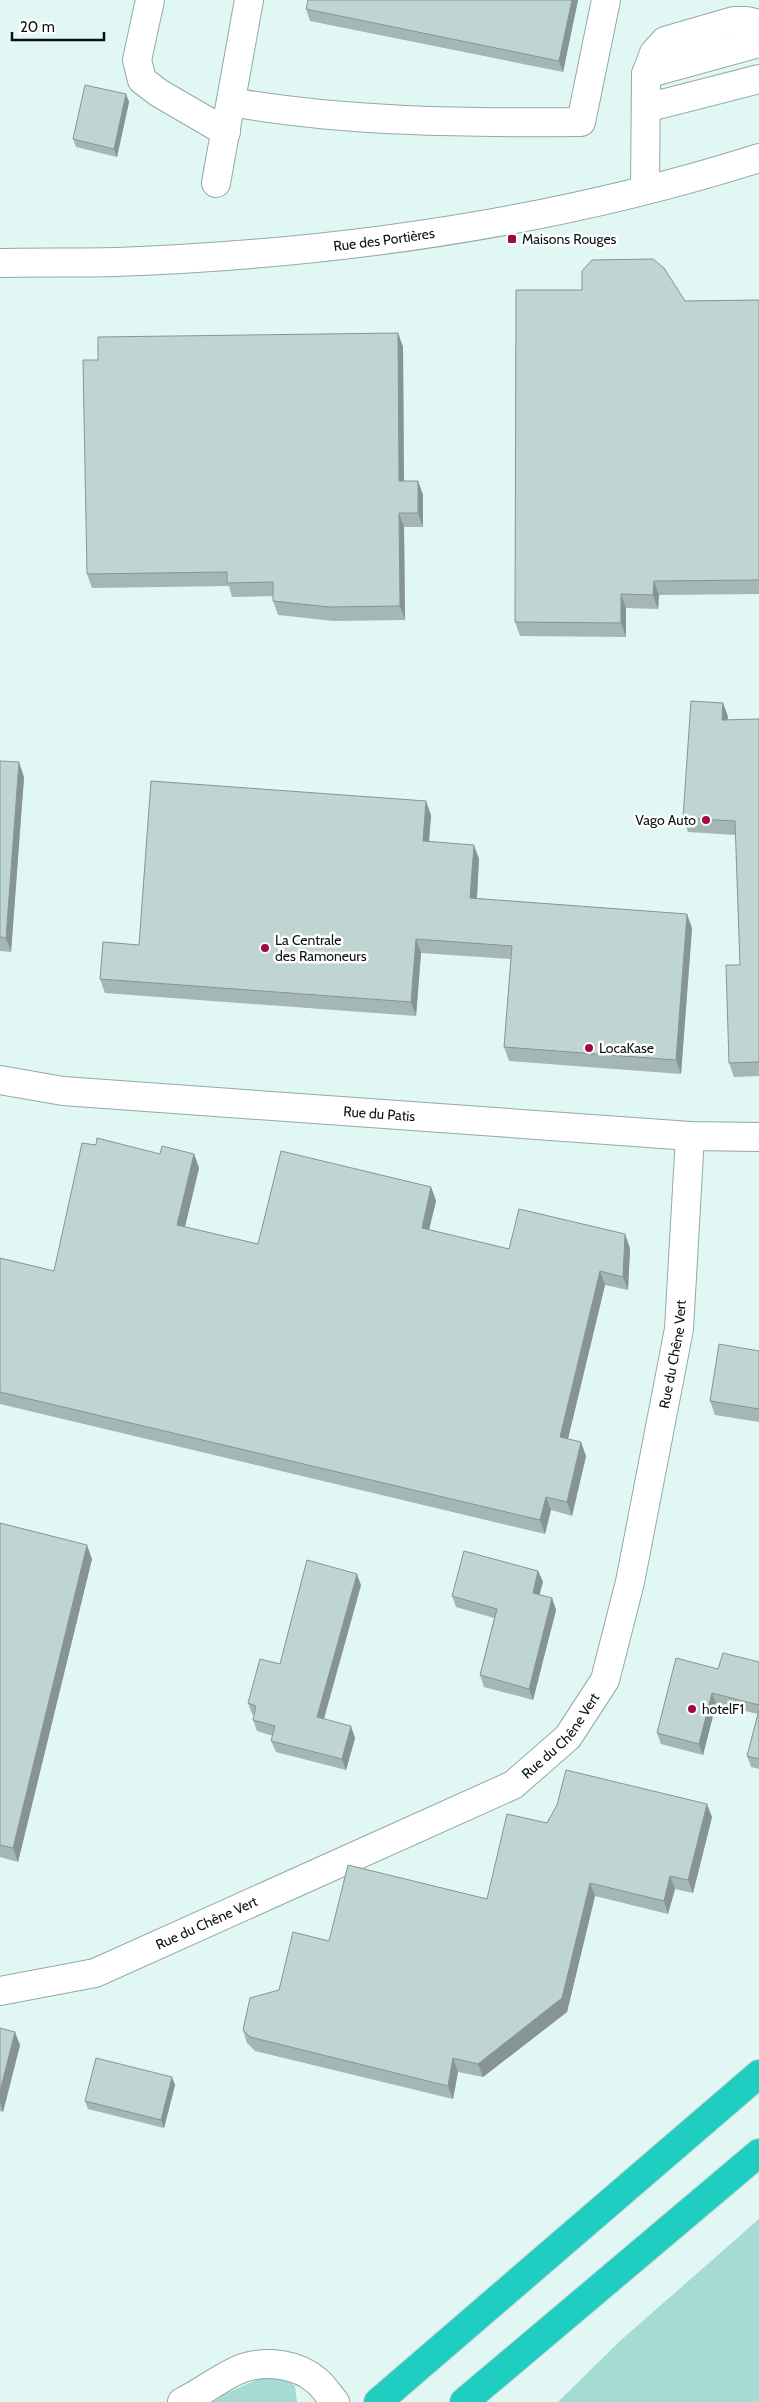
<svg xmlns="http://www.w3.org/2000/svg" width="759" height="2402" font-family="Cabin,sans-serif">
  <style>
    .green { fill: #a6dbd5 }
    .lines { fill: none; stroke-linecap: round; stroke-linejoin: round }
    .minor-casing { stroke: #93a9a6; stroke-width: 30 }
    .highway-casing { stroke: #d3d5d4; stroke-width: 30 }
    .minor { stroke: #fff; stroke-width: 28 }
    .highway { stroke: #1fcdc1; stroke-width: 28 }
    .wall { fill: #a4b7b5 }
    .shaded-wall { fill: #869593 }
    .building { fill: #bfd5d2; stroke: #869593 }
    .poi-dot { fill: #a20846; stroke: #fff; stroke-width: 2 }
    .labels { text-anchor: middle; stroke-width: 5; stroke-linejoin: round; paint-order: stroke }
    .street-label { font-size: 14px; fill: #0b1312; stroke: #fff }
    .poi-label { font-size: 14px; fill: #0b1312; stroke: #fff; text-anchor: start }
  </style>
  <rect width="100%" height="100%" fill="#e0f7f4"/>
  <g class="green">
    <path d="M759 2219V2402H558L620 2341Z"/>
    <path d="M265 2376 283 2377 295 2386 297 2402H207Z"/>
  </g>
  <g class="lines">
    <g class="minor-casing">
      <g id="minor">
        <path d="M150 0 137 60 142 80 159 93 226 132"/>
        <path d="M646 74 759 43"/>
        <path d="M231 102C346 122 464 123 581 122L606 0"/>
        <path d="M646 108 759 79"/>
        <path d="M216 183 249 0"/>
        <path d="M645 190 646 74 654 53 665 41 734 21H747L759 24"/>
        <path id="s1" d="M0 263C39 262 77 263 116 262 333 254 551 224 759 158"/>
        <path id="s2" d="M0 1080 63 1091 690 1136 759 1137"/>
        <path id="s3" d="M0 1991 95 1973 513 1785 568 1737 605 1680 630 1582 679 1329 690 1136"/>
        <path d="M182 2402C201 2393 225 2374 243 2368 267 2360 298 2364 317 2381 324 2387 329 2395 335 2402"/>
      </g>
    </g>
    <g class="highway-casing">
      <g id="highway">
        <path d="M378 2402 759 2074"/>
        <path d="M464 2402 759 2153"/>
      </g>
    </g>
    <use href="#minor" class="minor"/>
    <use href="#highway" class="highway"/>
  </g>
  <g class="wall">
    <path d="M578 0 563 72 310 21 306 9Z"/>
    <path d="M126 94 129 102 117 157 76 147 73 139Z"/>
    <path d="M759 300V594L659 595 658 609 626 608V637L520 636 515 622 685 301Z"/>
    <path d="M398 333 403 347 404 481H418L423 495V527H404L405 620 334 621 278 615 273 601V596L232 597 229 586 92 588 87 574 98 360Z"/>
    <path d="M723 703 728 717 727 720 759 719V1076L734 1077 729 1063 740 965 736 835 688 832 683 818Z"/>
    <path d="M0 761 24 777 11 952 0 951Z"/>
    <path d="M431 815 429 841 479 859 477 898 692 928 681 1074 509 1061 504 1047 511 959 421 953 416 1016 105 993 100 979 139 945Z"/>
    <path d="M160 1154H194L199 1168 185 1227 258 1244 431 1187 436 1201 429 1230 509 1249 630 1248 628 1290 605 1285 568 1439 586 1456 572 1516 551 1510 545 1534 0 1404V1258L54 1271Z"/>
    <path d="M759 1351V1422L715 1415 710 1401Z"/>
    <path d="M0 1523 92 1559 18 1862 0 1857Z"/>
    <path d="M538 1571 543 1582 539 1595 552 1598 556 1610 533 1700 484 1687 480 1675 494 1618 456 1607 452 1596Z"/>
    <path d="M361 1585 324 1719 355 1738 346 1770 276 1752 271 1741 273 1736 257 1731 253 1720 254 1715 252 1714 248 1703 280 1664Z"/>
    <path d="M759 1662V1769L751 1767 747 1756 758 1714 716 1704 703 1755 661 1744 657 1733 718 1669Z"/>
    <path d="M712 1817 693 1893 675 1889 668 1914 595 1896 567 2012 483 2077 458 2072 453 2099 255 2051 247 2043 243 2030 279 1990 329 1941 487 1899 547 1823Z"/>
    <path d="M0 2028 20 2045 3 2112 0 2111Z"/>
    <path d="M175 2085 164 2128 88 2109 85 2101Z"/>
  </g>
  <g class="shaded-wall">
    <path d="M572 0H578L563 72 559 61Z"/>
    <path d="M126 94 129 102 117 157 114 149Z"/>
    <path d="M398 333 403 347 404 495 399 481Z"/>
    <path d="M418 481 423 495V527L418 513Z"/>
    <path d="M399 513 404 527 405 620 400 606Z"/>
    <path d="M654 581 659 595 658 609 653 595Z"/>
    <path d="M621 594 626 608V637L621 623Z"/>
    <path d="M723 703 728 717 726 734 722 720Z"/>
    <path d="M19 762 24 777 11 952 6 938Z"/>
    <path d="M426 801 431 815 428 855 423 841Z"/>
    <path d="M474 845 479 859 476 912 470 898Z"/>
    <path d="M687 914 692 928 681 1074 676 1060Z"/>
    <path d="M416 939 421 953 416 1016 411 1002Z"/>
    <path d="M194 1154 199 1168 182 1239 177 1225Z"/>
    <path d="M431 1187 436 1201 426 1242 422 1228Z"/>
    <path d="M625 1234 630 1248 628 1290 623 1277Z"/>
    <path d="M600 1271 605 1285 565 1451 560 1437Z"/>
    <path d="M581 1442 586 1456 572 1516 567 1502Z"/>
    <path d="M546 1497 551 1510 545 1534 540 1520Z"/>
    <path d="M87 1545 92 1559 18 1862 13 1848Z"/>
    <path d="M538 1571 543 1582 537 1604 533 1593Z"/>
    <path d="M357 1574 361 1585 321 1729 317 1717Z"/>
    <path d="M552 1598 556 1610 533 1700 529 1689Z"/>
    <path d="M712 1693 716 1704 703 1755 699 1744Z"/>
    <path d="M351 1726 355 1738 346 1770 342 1759Z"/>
    <path d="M707 1804 712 1817 693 1893 688 1880Z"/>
    <path d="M670 1876 675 1889 668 1914 664 1901Z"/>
    <path d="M590 1883 595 1896 567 2012 483 2077 478 2064Z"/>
    <path d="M15 2032 20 2045 3 2112 0 2103V2091Z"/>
    <path d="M453 2058 458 2072 453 2099 448 2086Z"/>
    <path d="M172 2077 175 2085 164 2128 161 2120Z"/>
  </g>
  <g class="building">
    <path d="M308 0H572L559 61 306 9Z"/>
    <path d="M85 85 126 94 114 149 73 139Z"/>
    <path d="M653 259 664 268 685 301 759 300V580L654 581 653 595 621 594V623L515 622 516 290H582V271L592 260Z"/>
    <path d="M398 333 399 481H418V513H399L400 606 329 607 273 601V582L227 583V572L87 574 83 360H98V337Z"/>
    <path d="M691 701 723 703 722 720 759 719V1062L729 1063 726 965H740L735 821 683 818Z"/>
    <path d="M0 761 19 762 6 938 0 937Z"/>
    <path d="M151 781 426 801 423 841 474 845 470 898 687 914 676 1060 504 1047 512 946 416 939 411 1002 100 979 103 942 139 945Z"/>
    <path d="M97 1138 160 1154 162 1146 194 1154 177 1225 258 1244 281 1151 431 1187 422 1228 509 1249 519 1209 625 1234 623 1277 600 1271 560 1437 581 1442 567 1502 546 1497 540 1520 0 1392V1258L54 1271 82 1143 96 1145Z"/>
    <path d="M719 1344 759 1351V1409L710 1401Z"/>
    <path d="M0 1523 87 1545 13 1848 0 1845Z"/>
    <path d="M464 1551 538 1571 533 1593 552 1598 529 1689 480 1675 497 1609 452 1596Z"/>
    <path d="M307 1560 357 1574 317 1717 351 1726 342 1759 271 1741 275 1726 253 1720 256 1706 248 1703 260 1659 280 1664Z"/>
    <path d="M723 1653 759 1662V1705L712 1693 699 1744 657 1733 676 1658 718 1669Z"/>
    <path d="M759 1710V1759L747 1756Z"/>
    <path d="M566 1770 707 1804 688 1880 670 1876 664 1901 590 1883 562 1998 478 2064 453 2058 448 2086 250 2037 243 2030 250 1998 279 1990 293 1932 329 1941 348 1865 487 1899 507 1814 547 1823 557 1805Z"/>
    <path d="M0 2028 15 2032 0 2091Z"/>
    <path d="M96 2058 172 2077 161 2120 85 2101Z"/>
  </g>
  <g class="poi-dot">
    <rect x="507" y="234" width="10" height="10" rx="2.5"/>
    <circle cx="706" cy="820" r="5"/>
    <circle cx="265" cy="948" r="5"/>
    <circle cx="589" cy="1048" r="5"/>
    <circle cx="692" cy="1709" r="5"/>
  </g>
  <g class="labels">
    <g class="street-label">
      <text dy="5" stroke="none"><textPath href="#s1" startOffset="385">Rue des Portières</textPath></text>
      <text dy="5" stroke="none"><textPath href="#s2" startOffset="381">Rue du Patis</textPath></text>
      <text dy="5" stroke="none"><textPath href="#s3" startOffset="1029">Rue du Chêne Vert</textPath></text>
      <text dy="5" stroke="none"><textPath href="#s3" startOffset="624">Rue du Chêne Vert</textPath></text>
      <text dy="5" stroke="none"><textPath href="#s3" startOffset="219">Rue du Chêne Vert</textPath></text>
    </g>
    <g class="poi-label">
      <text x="522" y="244">Maisons Rouges</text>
      <text x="696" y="825" text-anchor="end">Vago Auto</text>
      <text x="275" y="945">La Centrale<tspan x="275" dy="16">des Ramoneurs</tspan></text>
      <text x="599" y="1053">LocaKase</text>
      <text x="702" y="1714">hotelF1</text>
    </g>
  </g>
  <path d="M12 32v8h92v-8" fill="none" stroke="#0b1312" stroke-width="2.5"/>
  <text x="20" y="32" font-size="15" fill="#0b1312" stroke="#ffffff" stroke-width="4" paint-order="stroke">20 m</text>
</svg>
